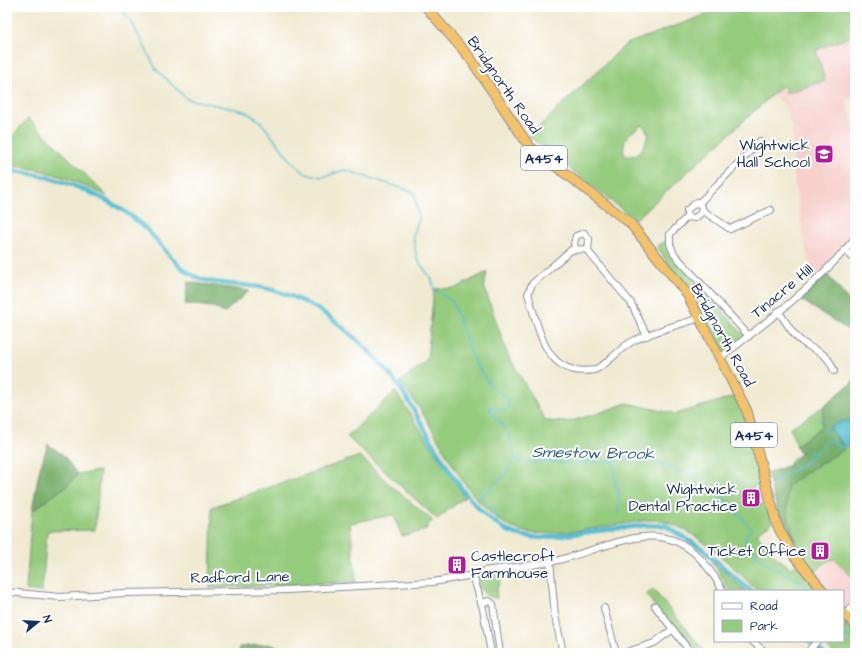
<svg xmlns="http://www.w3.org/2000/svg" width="862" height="660" font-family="'Architects Daughter',sans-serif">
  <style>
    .built { fill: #f7d0cc }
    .green { fill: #95cb7d; stroke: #587d6e; fill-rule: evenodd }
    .forest { fill: #78af6c; stroke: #4a6f65 }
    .water { fill: #55bed2; stroke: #387698 }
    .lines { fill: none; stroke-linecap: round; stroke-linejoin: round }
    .stream { stroke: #55bed2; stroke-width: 1.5 }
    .canal { stroke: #55bed2; stroke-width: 4.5 }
    .minor-casing { stroke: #868c98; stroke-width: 8 }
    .highway-casing { stroke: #868c98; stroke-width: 11 }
    .minor { stroke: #fff; stroke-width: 6 }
    .highway { stroke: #f3c26a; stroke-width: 9 }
    .labels { text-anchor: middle; stroke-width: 4; stroke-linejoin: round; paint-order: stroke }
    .shield { fill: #fff; stroke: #5f6d8e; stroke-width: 1 }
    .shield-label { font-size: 14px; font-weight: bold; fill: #1b2f5e }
    .street-label { font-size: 15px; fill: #1b2f5e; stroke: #fff }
    .poi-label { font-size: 15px; fill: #1b2f5e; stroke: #fff; text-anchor: end }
    .water-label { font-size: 16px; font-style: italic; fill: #2f6187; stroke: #fff }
  </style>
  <rect width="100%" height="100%" fill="#fff"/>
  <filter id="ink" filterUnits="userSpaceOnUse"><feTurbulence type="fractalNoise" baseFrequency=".025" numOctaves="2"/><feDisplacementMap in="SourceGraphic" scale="8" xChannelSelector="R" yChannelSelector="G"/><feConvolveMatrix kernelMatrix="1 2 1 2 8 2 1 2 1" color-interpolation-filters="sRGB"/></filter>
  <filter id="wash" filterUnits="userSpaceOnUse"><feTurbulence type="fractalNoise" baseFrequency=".012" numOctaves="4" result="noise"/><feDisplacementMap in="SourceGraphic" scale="16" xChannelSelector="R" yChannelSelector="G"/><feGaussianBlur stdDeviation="0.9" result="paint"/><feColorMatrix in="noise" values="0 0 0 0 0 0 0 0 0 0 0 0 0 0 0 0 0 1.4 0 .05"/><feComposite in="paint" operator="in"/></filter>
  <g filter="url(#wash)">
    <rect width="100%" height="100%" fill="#f0ead2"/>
    <g class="built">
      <path d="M853 36 855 43V97L846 100 855 127V236L833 262 826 264 827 268 810 282 808 279 812 269 806 250 794 181 792 127 784 105 771 94 782 86 786 93 825 80 816 50Z"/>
      <path d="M830 559H835L855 580V601L845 609 843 607V591H828L813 575Z"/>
    </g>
    <g class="green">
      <path d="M727 7H855V43L852 36 816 50 825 81 786 93 784 86H782L635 220 529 136 626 44ZM642 124 649 134C644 146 640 158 625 156 622 151 624 139 629 134 633 131 638 129 642 124Z"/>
      <path d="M28 118 107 196C75 181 43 167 7 166V143Z"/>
      <path d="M667 240 673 256 745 336 724 353 721 351 657 246Z"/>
      <path d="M487 272 484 286 507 353 546 421 567 422 599 413 627 403 676 414 736 396 742 406 762 483 742 493 746 507 767 503 772 523 757 533 768 550 790 568 797 565 818 591H758C729 565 690 519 648 520 619 524 547 539 521 531 488 521 466 487 449 459 434 433 420 404 399 383L427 360 434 289 456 288Z"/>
      <path d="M855 380V580L835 559 827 561 813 575 791 542 767 473 788 466 790 462 800 454 790 428 824 406Z"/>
      <path d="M395 391 465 497 437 519 347 437Z"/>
      <path d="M360 456 388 483 433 521 428 524 426 530 402 536 393 515 350 523 356 582 210 588 212 507Z"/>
      <path d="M100 471 95 530 47 531 42 592 26 590 32 511 69 484 77 474Z"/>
      <path d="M711 560 746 591H730Z"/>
      <path d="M505 570 496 591 497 598C483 597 477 589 480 575L489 572Z"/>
      <path d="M653 589 706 653H694L646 595Z"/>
      <path d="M844 621 855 630V653H833L828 648 825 641H843Z"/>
    </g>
    <g class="forest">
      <path d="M827 274 855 308V342L847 329 798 298Z"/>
      <path d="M188 282 249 291 224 313 213 307 185 304Z"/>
      <path d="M855 380V415L848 422 829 427 844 449C825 462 805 472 788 486 786 507 787 521 796 540L791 542 781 523 767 473 788 466 802 455 796 446 821 427 824 406Z"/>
      <path d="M48 444 64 456 77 474 69 484 32 511 39 472Z"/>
      <path d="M268 644 281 647 292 653H239V647Z"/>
    </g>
    <path class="water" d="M852 415H855V439L853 443 845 447 829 427 843 421 848 422Z"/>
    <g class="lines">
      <g class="stream">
        <path d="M119 7 131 21 156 69 187 99 244 111 260 121 293 163 306 174 322 177 345 170 414 192 419 218 413 236 417 259 432 280 434 289 452 301 474 361 489 384 509 401V407L505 411 489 407C493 417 498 419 504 427 511 437 513 447 514 458L520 461 575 463 625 460 656 462 703 479 732 506 750 527 751 530 746 536 745 541C751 550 760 560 769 565 784 574 800 578 812 591"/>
        <path d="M819 418 820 417"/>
        <path d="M820 420 821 422"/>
        <path d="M824 429 825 433"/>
        <path d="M809 454 811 450"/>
        <path d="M614 461 615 481 619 495 618 516"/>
        <path d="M773 481 803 465 827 441H833L839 449 845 446"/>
        <path d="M496 524 499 517 480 497 504 476 514 458"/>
        <path d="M843 633 855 641"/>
      </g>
      <g class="canal">
        <path d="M7 171C52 173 111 196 144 227 164 245 174 269 201 279 220 285 240 284 259 287 288 292 319 307 341 326 363 344 384 365 400 388 430 432 459 506 508 531 518 536 529 537 541 538L646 525 666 526 701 548 751 591"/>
        <path d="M809 641 823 653"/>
      </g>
    </g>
  </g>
  <g filter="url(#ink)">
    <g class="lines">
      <g class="minor-casing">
        <g id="minor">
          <path d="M697 202 702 207 701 213 695 218 687 217V210Z"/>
          <path d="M699 203 760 141"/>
          <path d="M702 210 730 229 771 210"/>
          <path d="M687 217 670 234V244L674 254 749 336"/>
          <path d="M575 249 574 243 576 236 584 233 589 239 588 251"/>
          <path d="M845 250 855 260"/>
          <path d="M778 311C785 320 792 334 801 341 814 352 827 350 834 371"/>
          <path d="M647 336 631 303 586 249 571 250 532 284 528 294C537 321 542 364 575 370 581 371 588 371 594 370 609 364 619 348 633 341 654 331 678 325 700 318"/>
          <path d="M721 357C766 323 820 282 855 238"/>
          <path d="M550 561 555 616 563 653"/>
          <path d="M473 575 483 609 491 653"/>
          <path d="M7 592 60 597 124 593 287 590 433 582 473 575 485 571C511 567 540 566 566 558 636 537 679 511 723 591"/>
          <path d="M481 603 489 601 493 604 500 653"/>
          <path d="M655 606 691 653"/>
          <path d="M604 608 616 653"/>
          <path d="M843 616 855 605"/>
          <path d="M752 641 766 653"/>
          <path d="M624 653 654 643 673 629"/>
          <path d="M807 653 817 641"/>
        </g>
      </g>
      <g class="highway-casing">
        <g id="highway">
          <path d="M426 7 470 58 529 146 630 223 687 294 747 411 777 525 792 553 823 591"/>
          <path d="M843 613 855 624"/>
        </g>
      </g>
      <use href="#minor" class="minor"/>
      <use href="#highway" class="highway"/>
    </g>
  </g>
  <defs>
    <g id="school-square" transform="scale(1)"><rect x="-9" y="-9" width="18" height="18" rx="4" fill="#b5179e" stroke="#fff"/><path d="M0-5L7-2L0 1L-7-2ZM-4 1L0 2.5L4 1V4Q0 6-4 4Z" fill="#fff"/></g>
    <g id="building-square" transform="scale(1)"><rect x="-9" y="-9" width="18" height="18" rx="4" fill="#b5179e" stroke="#fff"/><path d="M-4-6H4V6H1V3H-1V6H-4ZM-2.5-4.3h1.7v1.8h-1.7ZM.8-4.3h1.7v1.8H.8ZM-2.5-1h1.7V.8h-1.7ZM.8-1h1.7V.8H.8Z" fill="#fff"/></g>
  </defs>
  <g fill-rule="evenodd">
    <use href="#school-square" x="824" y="154"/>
    <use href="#building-square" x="751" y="498"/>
    <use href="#building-square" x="820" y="551"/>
    <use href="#building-square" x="457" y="565"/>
  </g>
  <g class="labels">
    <g class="shield">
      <rect x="521" y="146" width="46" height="24" rx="3"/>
      <rect x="731" y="423" width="46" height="24" rx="3"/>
    </g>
    <g class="shield-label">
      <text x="544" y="163">A454</text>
      <text x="754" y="440">A454</text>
    </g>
    <g class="street-label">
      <text transform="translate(504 85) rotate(55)" y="5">Bridgnorth Road</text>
      <text transform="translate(782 291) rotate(-40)" y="5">Tinacre Hill</text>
      <text transform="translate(723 335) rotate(61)" y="5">Bridgnorth Road</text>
      <text transform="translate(240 577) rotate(-1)" y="5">Radford Lane</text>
    </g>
    <g class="poi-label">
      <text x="810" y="150">Wightwick<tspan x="810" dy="17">Hall School</tspan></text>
      <text x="737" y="494">Wightwick<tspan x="737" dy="17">Dental Practice</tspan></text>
      <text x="806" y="556">Ticket Office</text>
      <text x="471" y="561" text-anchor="start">Castlecroft<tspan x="471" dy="17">Farmhouse</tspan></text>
    </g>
    <g class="water-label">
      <text transform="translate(593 452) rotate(1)" y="6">Smestow Brook</text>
    </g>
  </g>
  <rect width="862" height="660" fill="none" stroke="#fff" stroke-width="24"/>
  <rect x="714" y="590" width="130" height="52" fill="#ffffff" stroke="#a4acbf"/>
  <rect x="722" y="603" width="20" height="6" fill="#ffffff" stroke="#a4acbf"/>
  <text x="750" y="610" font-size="12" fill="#1b2f5e">Road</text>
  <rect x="722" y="620" width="20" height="12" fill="#95cb7d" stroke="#a4acbf"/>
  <text x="750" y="630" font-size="12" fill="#1b2f5e">Park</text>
  <g transform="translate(38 622) rotate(72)" stroke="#ffffff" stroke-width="3" paint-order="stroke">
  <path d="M0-3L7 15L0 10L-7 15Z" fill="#1b2f5e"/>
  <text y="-6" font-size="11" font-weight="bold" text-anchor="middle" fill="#1b2f5e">N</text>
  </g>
</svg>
